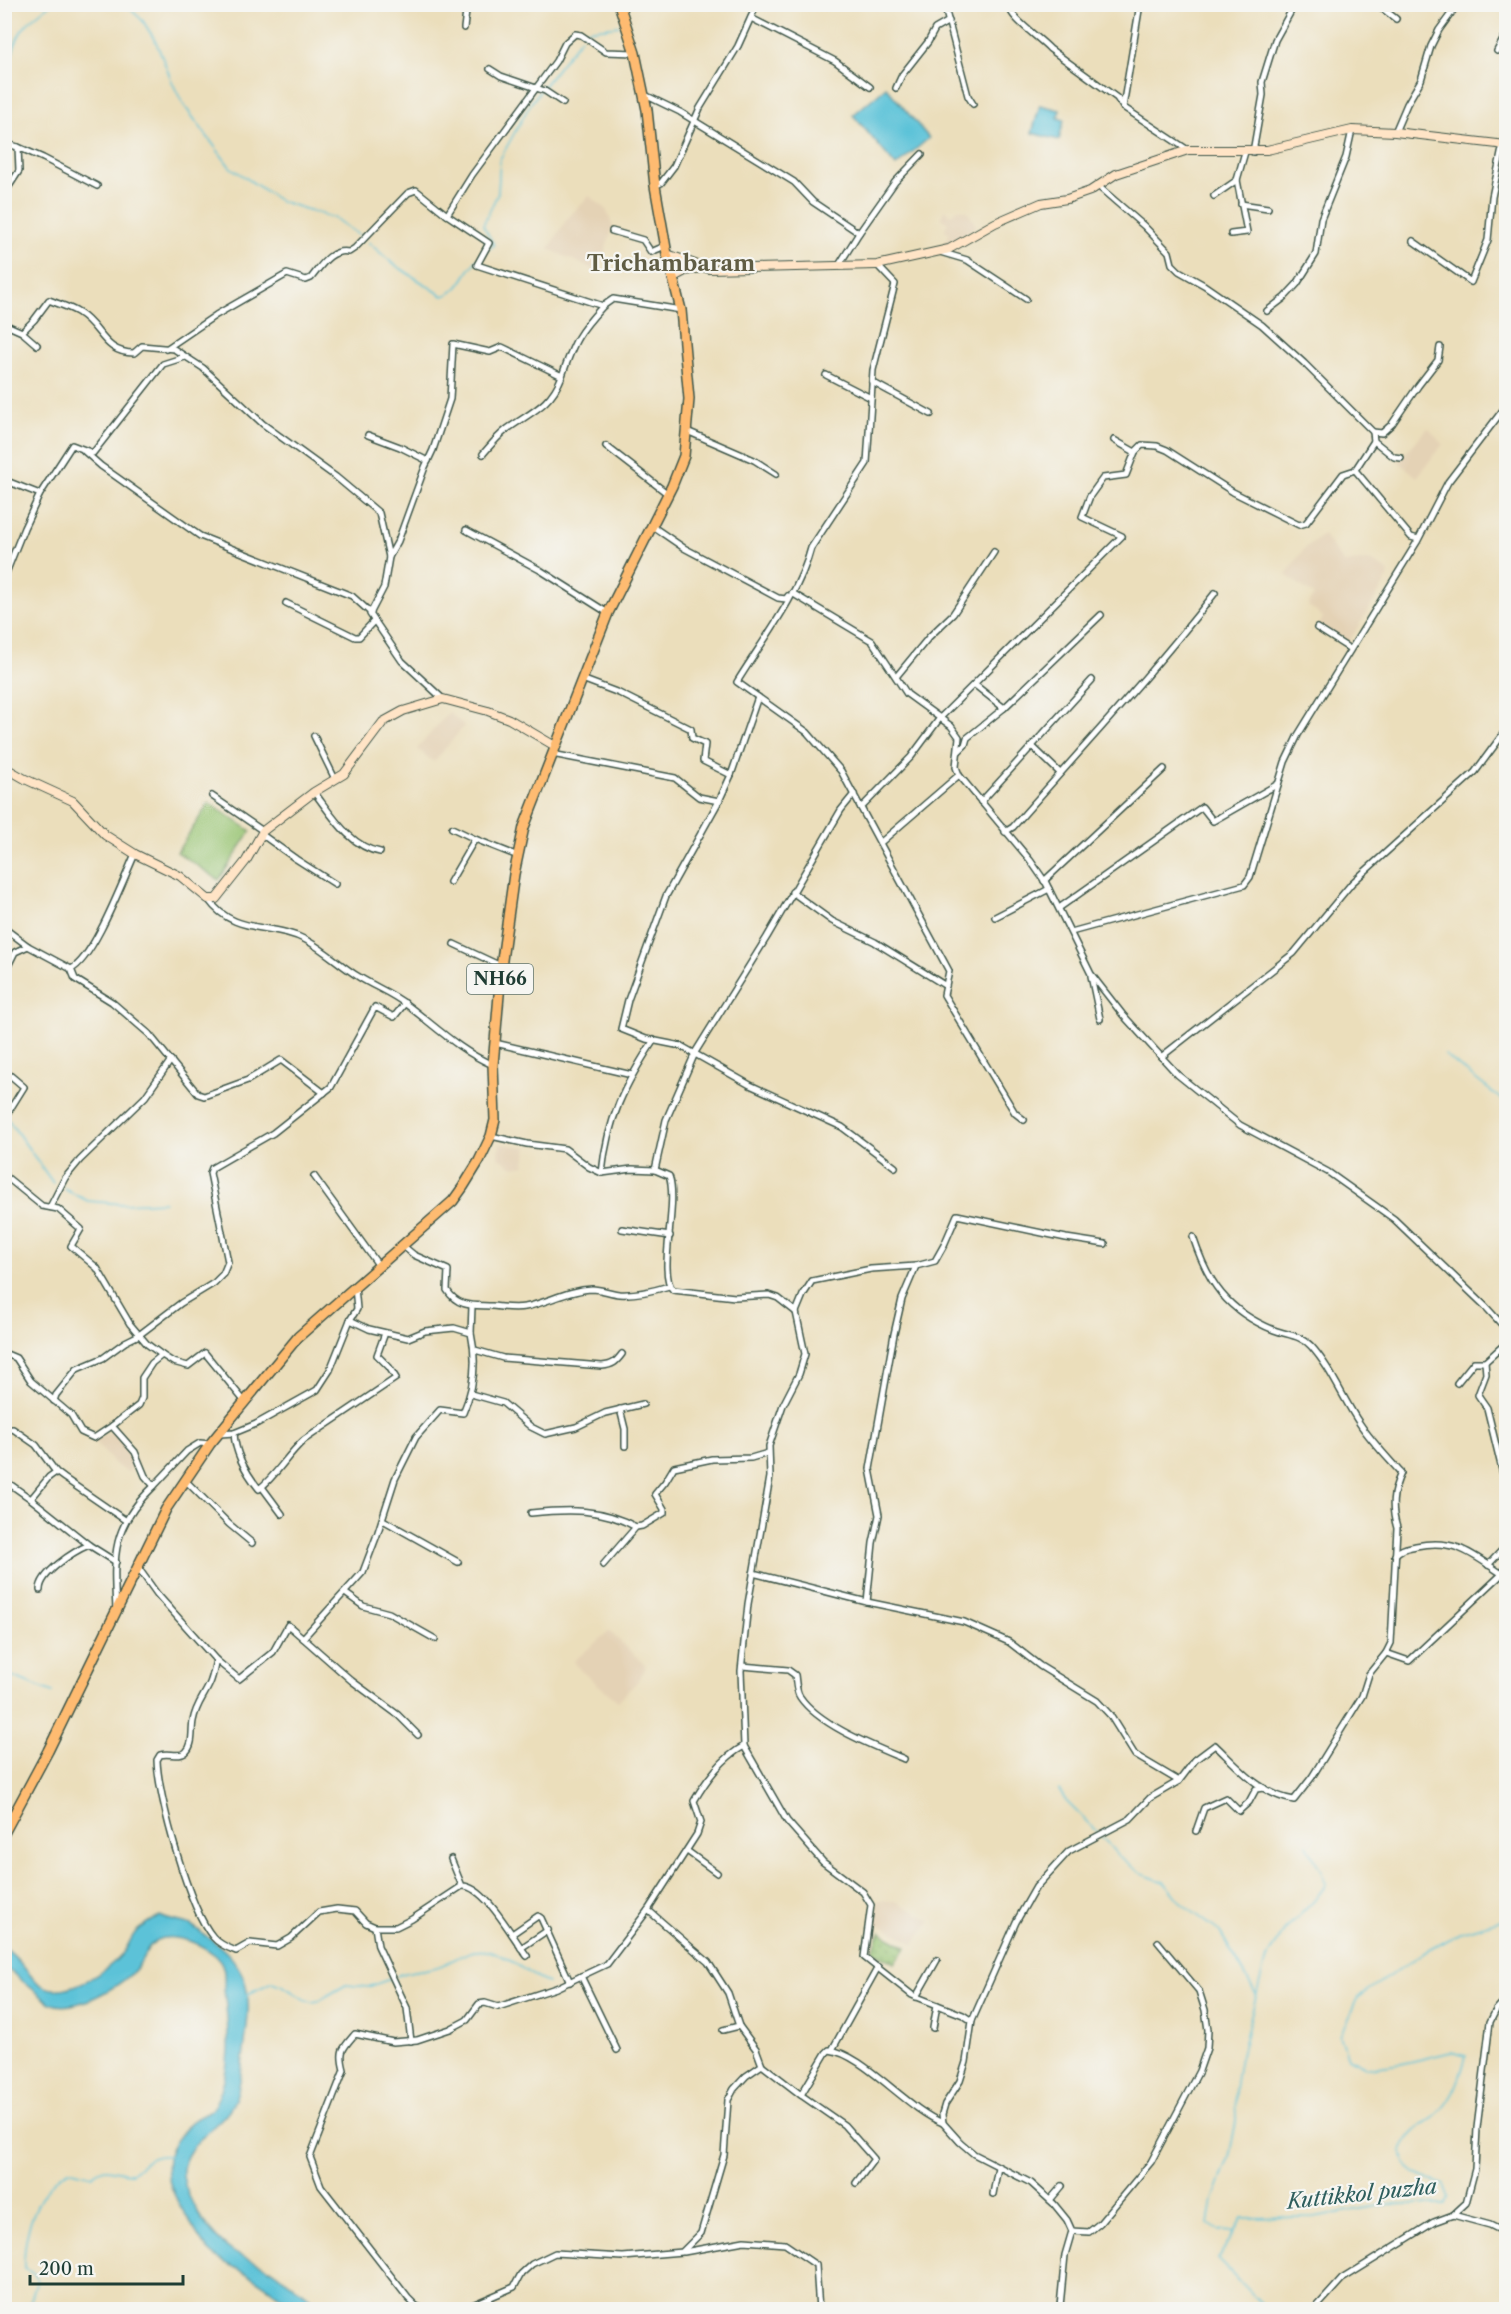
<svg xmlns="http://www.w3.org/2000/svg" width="1511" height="2314" font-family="'Libre Caslon Text',serif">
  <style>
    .built { fill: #e4d2b5 }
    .park { fill: url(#park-dots); stroke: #5a8052; stroke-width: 1.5 }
    .pitch { fill: #96c370; stroke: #5a8052; stroke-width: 1.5 }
    .water { fill: #5bc2d8; stroke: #3d8086; stroke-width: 1.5 }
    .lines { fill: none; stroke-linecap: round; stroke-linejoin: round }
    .stream { stroke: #5bc2d8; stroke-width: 1.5 }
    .minor-casing { stroke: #3e5548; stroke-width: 8 }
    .secondary-casing { stroke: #3e5548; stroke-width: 10 }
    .trunk-casing { stroke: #3e5548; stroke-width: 12 }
    .minor { stroke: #fff; stroke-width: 5 }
    .secondary { stroke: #ffe4c6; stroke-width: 8 }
    .trunk { stroke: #febb71; stroke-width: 9 }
    .labels { text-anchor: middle; stroke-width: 4.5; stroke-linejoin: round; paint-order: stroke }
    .shield { fill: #f6f6f2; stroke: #60746d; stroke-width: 1.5 }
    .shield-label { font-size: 18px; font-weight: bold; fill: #1f3d34 }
    .water-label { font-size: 21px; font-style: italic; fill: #2e5e5d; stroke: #f6f6f2 }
    .quarter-label { font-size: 22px; font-weight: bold; fill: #605d44; stroke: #f6f6f2 }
  </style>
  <defs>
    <pattern id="park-dots" width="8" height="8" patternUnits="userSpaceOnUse" patternTransform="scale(1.5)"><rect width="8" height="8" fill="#96c370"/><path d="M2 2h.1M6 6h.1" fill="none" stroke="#7aa05d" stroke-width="1.8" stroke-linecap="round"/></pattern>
  </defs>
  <rect width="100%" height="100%" fill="#f6f6f2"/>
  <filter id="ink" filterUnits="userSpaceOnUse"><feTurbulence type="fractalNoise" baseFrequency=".0167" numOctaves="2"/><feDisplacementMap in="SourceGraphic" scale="12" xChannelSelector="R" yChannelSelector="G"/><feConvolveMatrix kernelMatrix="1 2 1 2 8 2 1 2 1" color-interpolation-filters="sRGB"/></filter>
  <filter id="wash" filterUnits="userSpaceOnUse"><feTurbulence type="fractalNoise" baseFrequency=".008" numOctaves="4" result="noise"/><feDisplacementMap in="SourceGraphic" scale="24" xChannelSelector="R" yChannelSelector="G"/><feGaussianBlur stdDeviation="1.35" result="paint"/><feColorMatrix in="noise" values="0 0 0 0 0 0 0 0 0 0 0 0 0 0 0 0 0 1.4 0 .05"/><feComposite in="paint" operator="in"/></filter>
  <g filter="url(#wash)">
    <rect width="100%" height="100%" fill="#ebdebb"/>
    <g class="built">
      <path d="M589 196 606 209 613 227 603 257 595 270 549 249 566 220Z"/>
      <path d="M957 209 968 211 976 226 941 249 949 234 944 230 948 223 941 218 944 210 952 215Z"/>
      <path d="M1428 428 1443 444 1417 477 1398 461Z"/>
      <path d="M1323 534 1344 563 1369 560 1388 571 1389 576 1347 645 1318 628 1323 617 1308 606 1314 595 1286 575 1304 549Z"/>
      <path d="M449 712 464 726 434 762 417 749Z"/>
      <path d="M500 1144 527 1147 525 1165 514 1167 501 1159 498 1157Z"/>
      <path d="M112 1431 132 1452 136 1460V1465L128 1472 117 1466 94 1441Z"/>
      <path d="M609 1631 646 1666 637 1682 618 1701 580 1670 574 1661Z"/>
      <path d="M878 1900 896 1901 931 1921 914 1944 883 1926 872 1925Z"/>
    </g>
    <path class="park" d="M880 1932 907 1947 894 1963 873 1951Z"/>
    <path class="pitch" d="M209 803 251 831 219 880 177 852Z"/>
    <g class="water">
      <path d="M886 87 929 138 896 166 853 115Z"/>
      <path d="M1040 105 1060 110 1058 118 1064 120 1059 140 1032 133Z"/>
      <path d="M160 1916C170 1921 181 1921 191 1925 199 1930 205 1936 213 1941 256 1972 250 2003 244 2051 240 2074 242 2096 225 2115 210 2132 180 2150 183 2176 187 2202 211 2237 232 2251 243 2259 258 2261 269 2268 278 2273 286 2281 295 2287 305 2294 312 2297 316 2309 311 2310 302 2311 298 2310 294 2308 288 2301 284 2299 270 2289 257 2279 242 2271 232 2266 219 2261 211 2253 204 2247 198 2235 193 2227 179 2205 158 2175 172 2147 175 2142 187 2126 191 2122 199 2115 212 2113 216 2103 232 2069 229 2033 225 1997 222 1981 229 1967 215 1955 200 1943 164 1927 149 1947 144 1954 141 1963 135 1970 120 1987 73 2014 50 2003L5 1967V1949C21 1958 29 1980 45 1987 68 1997 107 1971 122 1954 129 1947 130 1937 137 1931 144 1925 153 1920 160 1916Z"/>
    </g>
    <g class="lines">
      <g class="stream">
        <path d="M125 4 143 21 156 42 173 84 183 104 230 167 280 201 334 218 360 236"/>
        <path d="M4 25 15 4"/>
        <path d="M584 33 587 30 619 26"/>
        <path d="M543 87 581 38"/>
        <path d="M4 100H7C4 89 7 80 9 68 16 33 22 25 51 4"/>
        <path d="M368 242 392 263 443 296C462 291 465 271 478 259"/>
        <path d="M489 249 494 245 483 225 498 193 500 159 531 103 540 91"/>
        <path d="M1445 1055 1506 1103"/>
        <path d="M7 1118 53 1183"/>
        <path d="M64 1189 88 1201 122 1204 164 1202"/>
        <path d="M4 1673 52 1692"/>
        <path d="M1059 1790 1066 1801 1098 1833"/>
        <path d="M1102 1837 1120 1858 1142 1874 1164 1882 1182 1904 1220 1932 1256 1994"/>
        <path d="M397 1976C409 1970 421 1971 433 1968 457 1963 470 1941 499 1955 517 1962 529 1976 548 1983"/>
        <path d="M246 1995 272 1982 283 1986 304 1999 312 2002 318 2001 346 1985 368 1987 390 1979"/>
        <path d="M1234 2232 1219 2231 1209 2224 1213 2200 1229 2157 1236 2122 1235 2089 1239 2062 1266 1958 1285 1930 1313 1902 1326 1885 1321 1871 1307 1845"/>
        <path d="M39 2310 31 2300 37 2281 35 2274 24 2269C23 2234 36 2188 69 2170L92 2176C109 2162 112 2173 132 2173 148 2160 151 2154 172 2156"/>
        <path d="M1268 2310 1218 2259 1242 2218 1314 2217 1390 2204H1445L1449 2198 1444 2185C1425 2177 1404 2176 1402 2151 1412 2125 1423 2128 1440 2111 1455 2096 1461 2075 1466 2056L1451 2052 1401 2064 1368 2068 1348 2058 1340 2035 1358 1997 1419 1956 1464 1931 1506 1919"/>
      </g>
    </g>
  </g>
  <g filter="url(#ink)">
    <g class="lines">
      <g class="minor-casing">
        <g id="minor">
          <path d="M944 4 968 96 973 104"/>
          <path d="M1008 4C1010 19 1039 37 1050 49L1117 98 1123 107 1188 150"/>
          <path d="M1377 4 1396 19"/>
          <path d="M751 18 835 61 870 87"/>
          <path d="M464 28 467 4"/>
          <path d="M1497 51 1504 38 1506 37"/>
          <path d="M635 53 606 52 581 35 575 34 565 43 556 61 472 175 447 215 489 243 477 265 603 306 613 299 681 310"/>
          <path d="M490 69 501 76 545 91 563 103"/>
          <path d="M896 88 902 75 928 42 935 29 949 21"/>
          <path d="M643 94 680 112 794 182 813 202 859 233 839 265"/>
          <path d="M1123 107 1140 4"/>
          <path d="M1395 132 1407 104 1421 80 1431 46 1439 30 1458 4"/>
          <path d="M4 143 18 147"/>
          <path d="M1253 152 1263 95 1262 82 1275 40 1295 4"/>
          <path d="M655 186 661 183 674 166 700 108 738 46 757 4"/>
          <path d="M1098 186 1144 226 1169 252 1172 264 1179 271 1204 285 1262 325 1304 363 1373 432 1374 441"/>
          <path d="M4 194 19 171 18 147 43 158 97 186"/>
          <path d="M1214 196 1237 180"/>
          <path d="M1241 204 1268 208"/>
          <path d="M612 231 643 240 651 252 665 246"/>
          <path d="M859 233 895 182 922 154"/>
          <path d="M1231 234 1247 232 1237 180 1245 152"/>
          <path d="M1413 241 1471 282 1488 240 1492 197 1503 144"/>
          <path d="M940 252 967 260 1026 299"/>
          <path d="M877 265 895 284 873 370 867 463 811 548C799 595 762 641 737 682L807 732 841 771 949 971 944 995 1015 1113 1024 1120"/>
          <path d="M1267 311 1284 298 1297 284 1316 254 1321 219 1346 157 1352 130"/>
          <path d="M4 324 22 332 34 320 49 300C58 304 70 307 79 313 101 326 103 353 134 353L142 346 174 349 203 368 263 424 336 477 379 513 389 557 384 587 370 614 402 661 443 699"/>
          <path d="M22 332 37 345"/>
          <path d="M166 349 216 315 287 274 306 280 311 278C321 266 331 248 349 252L355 248 408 193 416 190 447 215"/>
          <path d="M826 375 871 398"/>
          <path d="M872 382 931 414"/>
          <path d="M687 431 754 460 776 474"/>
          <path d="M1373 432 1382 433 1392 424 1418 386 1438 360 1440 347"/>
          <path d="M368 435 400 447 428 461"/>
          <path d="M1114 440 1135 452"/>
          <path d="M606 446 668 494"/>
          <path d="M84 451 101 466 200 536 352 596 371 613"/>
          <path d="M483 454C490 446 497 437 506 430 530 412 550 407 562 376"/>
          <path d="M1401 458 1394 457 1374 441 1355 470 1411 537 1418 539"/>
          <path d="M4 480 40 494"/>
          <path d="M652 526 684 548 778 598 786 599 788 596"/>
          <path d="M466 530 540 570 608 613"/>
          <path d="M389 557 398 541 425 467 433 450 450 399 453 344 490 352 502 347 562 376C574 341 578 333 603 306"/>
          <path d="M4 578 24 528 40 494 72 445 93 453 163 364 185 357"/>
          <path d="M792 593 872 641 907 694 951 726 959 737 956 767 959 775 1030 860 1046 883 1091 974 1123 1015 1178 1075 1240 1125 1328 1172 1394 1219 1485 1306 1506 1329"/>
          <path d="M286 603 355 637H359L374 621"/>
          <path d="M1317 628 1350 649"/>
          <path d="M896 677 929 637 953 614 994 552"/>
          <path d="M582 679 619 693 691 729 692 738 705 744 703 761 731 775"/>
          <path d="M1004 708 1101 615"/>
          <path d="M314 736 335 779"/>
          <path d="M1032 746 1060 773"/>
          <path d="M958 752 965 745 967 738 1004 708 975 685"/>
          <path d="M552 754 675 778 699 797 719 801 731 775 758 697"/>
          <path d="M314 792C331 814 350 847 380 852"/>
          <path d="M212 796 263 831"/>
          <path d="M719 801 666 896 628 1000 621 1029 646 1039 681 1046 750 1085 842 1127 895 1167"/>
          <path d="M981 802 1092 680"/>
          <path d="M861 808 911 757 940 718 1122 536 1082 517 1090 496 1103 478 1126 475 1135 452 1142 445 1157 446 1167 450 1233 492 1299 525 1306 523 1343 474 1355 470"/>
          <path d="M452 828 475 839"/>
          <path d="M1005 832 1013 827C1081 749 1151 675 1215 593"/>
          <path d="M261 834 296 859 335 884"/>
          <path d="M880 843 959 775"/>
          <path d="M1044 881 1164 769"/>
          <path d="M450 882 475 839 518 856"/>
          <path d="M792 892 832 921 875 942 946 986"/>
          <path d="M208 899C234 936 272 922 306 940 326 951 341 966 359 977 375 987 392 993 407 1005 435 1026 460 1051 493 1065"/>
          <path d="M1059 908 1202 807 1213 821 1278 784"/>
          <path d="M995 917 1049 889"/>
          <path d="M4 928 28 946 71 969C93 960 124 878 135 854"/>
          <path d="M1071 932 1244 885 1250 877 1285 762 1298 735 1417 542 1448 482 1506 406"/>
          <path d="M454 944 501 966"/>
          <path d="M71 969 75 979 112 1002 149 1034 198 1094 204 1096 248 1080 281 1060 324 1093"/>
          <path d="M4 974 15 952 28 946"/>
          <path d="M1091 976 1100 1019"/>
          <path d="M495 1043 632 1075"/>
          <path d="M1161 1057 1294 953 1352 883 1475 772 1506 730"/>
          <path d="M4 1070 24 1087 4 1119"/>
          <path d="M491 1136 527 1144 565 1149 589 1167 602 1173 632 1169 655 1170 669 1176C679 1203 657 1274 673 1290L735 1297 769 1295 778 1298 796 1312 805 1354 799 1374 783 1405 769 1446 770 1477 748 1604 741 1671 744 1746 787 1821 823 1862 863 1892 871 1905 864 1957 912 1995 963 2015 972 2021 966 2062 960 2081 945 2104 942 2114 943 2123 960 2142 974 2154 1031 2183 1054 2204 1067 2220 1072 2231 1065 2255 1060 2306 1062 2310"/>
          <path d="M655 1170 666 1120 696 1051 767 937 841 810 854 794"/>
          <path d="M602 1173C607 1120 625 1084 654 1040"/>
          <path d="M4 1175 42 1206 58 1209 81 1229 71 1246 97 1268 130 1324 147 1344 162 1355"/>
          <path d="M314 1176 379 1266"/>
          <path d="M50 1207 65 1178 80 1160 145 1097 171 1060"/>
          <path d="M622 1229 670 1236"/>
          <path d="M1193 1237C1208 1283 1227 1311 1274 1330 1287 1335 1301 1335 1311 1346 1331 1368 1343 1399 1360 1424 1372 1442 1387 1457 1401 1473 1392 1492 1391 1508 1397 1528L1391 1643 1386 1653"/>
          <path d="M402 1245 414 1255 448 1270 447 1290C458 1308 474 1305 492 1306 503 1307 513 1309 525 1307 547 1303 568 1290 592 1289 601 1289 610 1293 619 1294 636 1295 653 1291 669 1286"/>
          <path d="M796 1312 803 1295 812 1281 871 1269 916 1266"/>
          <path d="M471 1333 472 1306"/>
          <path d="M475 1350 503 1358 602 1366C613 1365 616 1362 622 1354"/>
          <path d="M4 1353 16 1358 31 1381 71 1415 81 1432 94 1438 112 1426"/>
          <path d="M1485 1362 1486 1374 1478 1395 1487 1408 1504 1478"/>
          <path d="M1457 1383 1474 1362H1485L1506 1343"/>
          <path d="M471 1394 503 1403 531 1427 545 1434 576 1427 605 1413 643 1404"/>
          <path d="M54 1401 56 1395 77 1369 103 1358 125 1342 139 1335 181 1303 214 1283 223 1274 228 1262 210 1173 212 1168 273 1133 331 1087 375 1007 394 1017 405 1003"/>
          <path d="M620 1409 625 1429V1446"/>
          <path d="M4 1430 13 1429 36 1445 56 1472 64 1478 125 1520"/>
          <path d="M234 1433C235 1453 247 1474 259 1489 277 1475 287 1455 304 1440L396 1378 389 1367 377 1355 385 1333"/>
          <path d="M220 1434 234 1433 256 1424 317 1390 330 1370 350 1320"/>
          <path d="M210 1444 200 1443 187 1451 154 1486 145 1476 135 1452 112 1426 139 1405 142 1398V1378L152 1363 162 1355 173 1362 188 1366 205 1353 245 1402"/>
          <path d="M4 1480 31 1499 49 1477 56 1472"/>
          <path d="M185 1480 229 1524 252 1543"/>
          <path d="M262 1487 282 1514"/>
          <path d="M31 1499 89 1545"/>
          <path d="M531 1513C568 1509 602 1508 636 1527"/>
          <path d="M383 1520 458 1562"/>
          <path d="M1395 1555C1401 1548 1408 1548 1416 1546 1455 1538 1472 1554 1502 1574"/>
          <path d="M603 1565 636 1527 642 1526 664 1513V1509L655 1494 665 1482 674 1467 712 1459 751 1458 768 1453"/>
          <path d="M1488 1565 1506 1546"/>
          <path d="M137 1566 157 1594 216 1660 239 1679 273 1652 288 1625 303 1638 363 1572 377 1535 395 1479 416 1437 440 1410 463 1413C474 1388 477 1360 471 1333L454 1328 425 1331 408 1338 369 1329 350 1320 357 1309 355 1287"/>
          <path d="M753 1573 867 1602 964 1622 1009 1642 1040 1666 1097 1701 1110 1715 1135 1755 1179 1781"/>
          <path d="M40 1590C40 1573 74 1551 89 1545L116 1562"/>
          <path d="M345 1593 363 1606 389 1613 435 1639"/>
          <path d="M867 1602 873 1543 879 1515 870 1469 894 1334 902 1299 916 1266 935 1261 944 1245 957 1215 1066 1238 1105 1244"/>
          <path d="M116 1609C113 1554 112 1526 154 1486"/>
          <path d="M303 1638 352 1681 398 1715 418 1735"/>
          <path d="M216 1660C214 1668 213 1676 210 1683 204 1697 196 1704 193 1721 191 1731 194 1744 186 1752 180 1758 168 1752 160 1755L157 1760C158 1797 189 1909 213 1937 218 1943 228 1948 236 1951L250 1943 277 1946 291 1938 319 1912 337 1909 355 1911 366 1923 375 1927H396L412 1919 462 1886"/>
          <path d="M742 1666 788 1670 795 1675C796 1681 796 1692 800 1697 819 1725 873 1746 904 1759"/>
          <path d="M1196 1831 1204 1808 1226 1798 1239 1811 1249 1802 1256 1789 1264 1788"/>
          <path d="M687 1851 717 1873"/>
          <path d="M451 1859 462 1886C485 1885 514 1940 527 1956"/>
          <path d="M648 1910 708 1962 728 1993 739 2026 756 2049 762 2065"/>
          <path d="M375 1927 378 1946 407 2008 411 2041"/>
          <path d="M512 1934 538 1916 541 1918 570 1982"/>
          <path d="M521 1948 548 1930"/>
          <path d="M581 1976 617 2050"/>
          <path d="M916 1997 937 1960"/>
          <path d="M972 2021 1016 1922 1036 1887 1069 1851 1130 1819 1150 1798 1179 1781 1195 1760 1215 1745C1238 1767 1261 1795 1294 1800L1312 1777 1362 1696 1369 1674 1386 1653 1409 1661 1502 1574 1506 1567"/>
          <path d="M933 2028 937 2005"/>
          <path d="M723 2030 739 2026"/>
          <path d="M832 2050 878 1967"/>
          <path d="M801 2095 844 2125 874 2159 856 2183"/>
          <path d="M993 2194 998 2167"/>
          <path d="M1050 2200 1062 2186"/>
          <path d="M1453 2215 1466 2203 1475 2169 1477 2128 1490 2022 1496 2010 1506 1999"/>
          <path d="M1072 2231 1089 2232 1100 2223 1151 2162 1199 2071 1207 2048 1208 2030 1205 2010 1199 1991 1158 1942"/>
          <path d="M684 2252 744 2241 785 2244 816 2265 819 2310"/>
          <path d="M425 2310 416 2306 408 2298 321 2186 310 2157 344 2070C339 2051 342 2049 355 2034L393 2042 417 2040 450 2029 467 2020 479 2004 485 2003 498 2007 556 1988 607 1964 648 1910 697 1834 701 1822 694 1801C707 1779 722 1758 744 1746"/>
          <path d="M461 2310 514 2287 521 2274 532 2264 555 2253 623 2257 682 2252 701 2233 724 2155 728 2100 734 2089 746 2076 762 2065 801 2095 826 2053 829 2050C862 2053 907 2109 943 2123"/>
          <path d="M1314 2310 1342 2279 1434 2222 1453 2215 1490 2225 1506 2233"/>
        </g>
      </g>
      <g class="secondary-casing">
        <g id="secondary">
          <path d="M667 254 709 269 877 265 949 249 995 223 1041 203 1067 199 1090 191 1116 174 1188 150H1267L1352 130 1395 132 1506 145"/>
          <path d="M672 278 685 271 702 268"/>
          <path d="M4 767 25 779 73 801 105 835 135 854 180 876 208 899H216L246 861 263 831 314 792 344 774 383 722 403 711 443 699 488 711 509 719 555 746"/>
        </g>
      </g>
      <g class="trunk-casing">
        <path id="trunk" d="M4 1833 48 1751 166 1509 210 1444 298 1337 453 1201 463 1187 479 1161 491 1136 495 1120 493 1065 502 960 514 874 524 827 608 613 672 486 684 456 689 399 681 310 667 254 655 186 647 110 635 53 619 4"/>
      </g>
      <use href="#minor" class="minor"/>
      <use href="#secondary" class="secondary"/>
      <use href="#trunk" class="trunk"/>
    </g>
  </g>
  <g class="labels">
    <rect class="shield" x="467" y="964" width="66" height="30" rx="4.5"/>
    <g class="shield-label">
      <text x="500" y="985">NH66</text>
    </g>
    <g class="water-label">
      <text transform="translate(1362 2194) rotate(-6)" y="7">Kuttikkol puzha</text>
    </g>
    <g class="quarter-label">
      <text x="671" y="271">Trichambaram</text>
    </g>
  </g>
  <rect width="1511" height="2314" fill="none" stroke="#f6f6f2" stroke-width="24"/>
  <path d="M30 2275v9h153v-9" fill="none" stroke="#1f3d34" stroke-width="3"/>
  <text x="39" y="2275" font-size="18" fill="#1f3d34" stroke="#f6f6f2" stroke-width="4.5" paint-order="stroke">200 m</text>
</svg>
